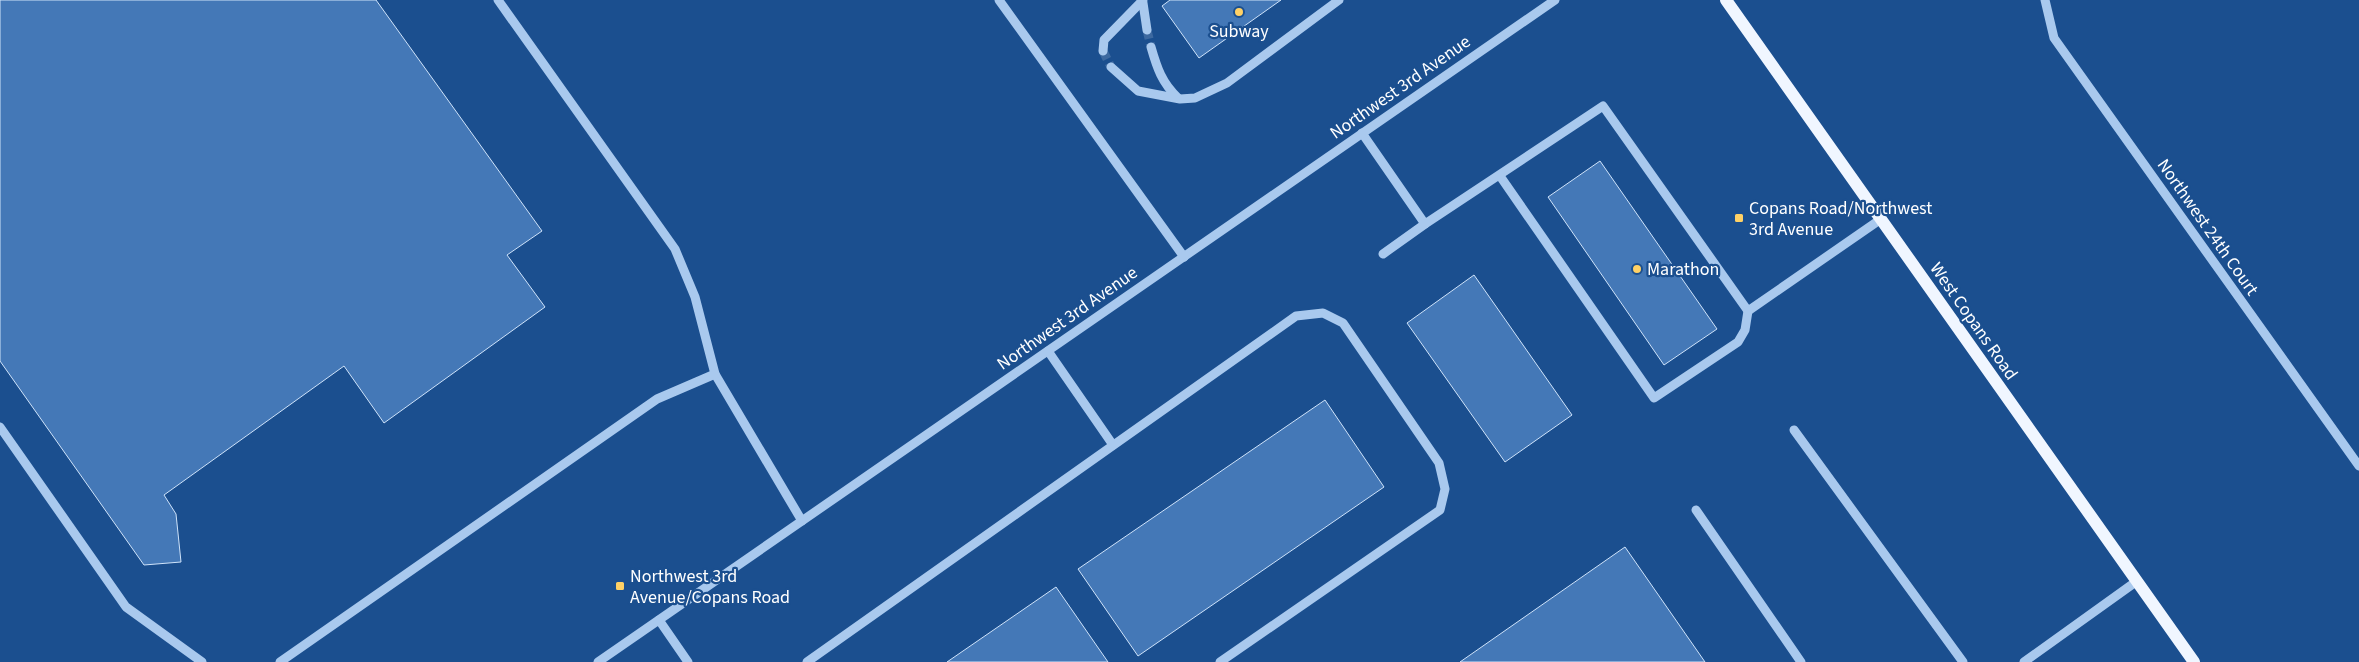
<svg xmlns="http://www.w3.org/2000/svg" width="2359" height="662" font-family="'Source Sans 3',sans-serif">
  <style>
    .building { fill: #4478b7; stroke: #cfe3fa }
    .lines { fill: none; stroke-linecap: round; stroke-linejoin: round }
    .minor-tunnel { stroke: #3d69a0; stroke-width: 9; stroke-dasharray: 9 4.5; stroke-linecap: butt }
    .minor { stroke: #a9c9ee; stroke-width: 9 }
    .major { stroke: #f0f6ff; stroke-width: 12 }
    .poi-dot { fill: #ffd166; stroke: #1b4f8f; stroke-width: 2 }
    .labels { text-anchor: middle; stroke-width: 4.5; stroke-linejoin: round; paint-order: stroke }
    .poi-label { font-size: 18px; fill: #fff; stroke: #1b4f8f; text-anchor: start }
    .street-label { font-size: 18px; fill: #fff; stroke: #1b4f8f }
  </style>
  <rect width="100%" height="100%" fill="#1b4f8f"/>
  <g class="building">
    <path d="M0 0H376L542 231 507 255 545 307 384 423 344 366 164 495 176 514 181 562 144 565 0 361Z"/>
    <path d="M1170 0H1281L1199 58 1162 6Z"/>
    <path d="M1600 161 1717 329 1664 365 1548 197Z"/>
    <path d="M1474 275 1572 415 1505 462 1407 323Z"/>
    <path d="M1325 400 1384 487 1138 656 1078 569Z"/>
    <path d="M1625 547 1705 662H1460Z"/>
    <path d="M1056 587 1108 662H947Z"/>
  </g>
  <g class="lines">
    <g class="minor-tunnel">
      <path d="M1147 30 1151 47"/>
      <path d="M1103 51 1111 67"/>
    </g>
    <g class="minor">
      <path d="M498 0 675 249 695 297 715 374 802 521"/>
      <path d="M999 0 1184 257"/>
      <path d="M2045 0 2054 38 2359 466"/>
      <path d="M1143 3 1147 30"/>
      <path d="M1151 47C1157 68 1162 83 1178 98"/>
      <path d="M1103 51 1104 40 1143 0"/>
      <path d="M1111 67 1138 91 1180 99 1195 98 1227 83 1339 0"/>
      <path d="M1362 133 1425 224 1603 106 1748 311 1881 219"/>
      <path d="M1500 176 1654 398 1738 342 1745 330 1748 311"/>
      <path d="M1383 254 1425 224"/>
      <path d="M1048 351 1113 445"/>
      <path d="M0 427 126 607 202 662"/>
      <path d="M1794 430 1963 662"/>
      <path d="M1696 510 1801 662"/>
      <path d="M659 620 688 662"/>
      <path d="M280 662 657 399 715 374"/>
      <path d="M598 662 1555 0"/>
      <path d="M807 662 1296 316 1323 313 1343 323 1439 463 1445 489 1440 510 1220 662"/>
      <path d="M2024 662 2137 581"/>
    </g>
    <path class="major" d="M1726 0 2194 662"/>
  </g>
  <g class="poi-dot">
    <circle cx="1239" cy="12" r="5"/>
    <rect x="1734" y="213" width="10" height="10" rx="2.5"/>
    <circle cx="1637" cy="269" r="5"/>
    <rect x="615" y="581" width="10" height="10" rx="2.5"/>
  </g>
  <g class="labels">
    <g class="poi-label">
      <text x="1239" y="37" text-anchor="middle">Subway</text>
      <text x="1749" y="214">Copans Road/Northwest<tspan x="1749" dy="21">3rd Avenue</tspan></text>
      <text x="1647" y="275">Marathon</text>
      <text x="630" y="582">Northwest 3rd<tspan x="630" dy="21">Avenue/Copans Road</tspan></text>
    </g>
    <g class="street-label">
      <text transform="translate(1400 87) rotate(-35)" y="6">Northwest 3rd Avenue</text>
      <text transform="translate(2208 227) rotate(55)" y="6">Northwest 24th Court</text>
      <text transform="translate(1067 318) rotate(-35)" y="6">Northwest 3rd Avenue</text>
      <text transform="translate(1974 321) rotate(55)" y="6">West Copans Road</text>
    </g>
  </g>
</svg>
